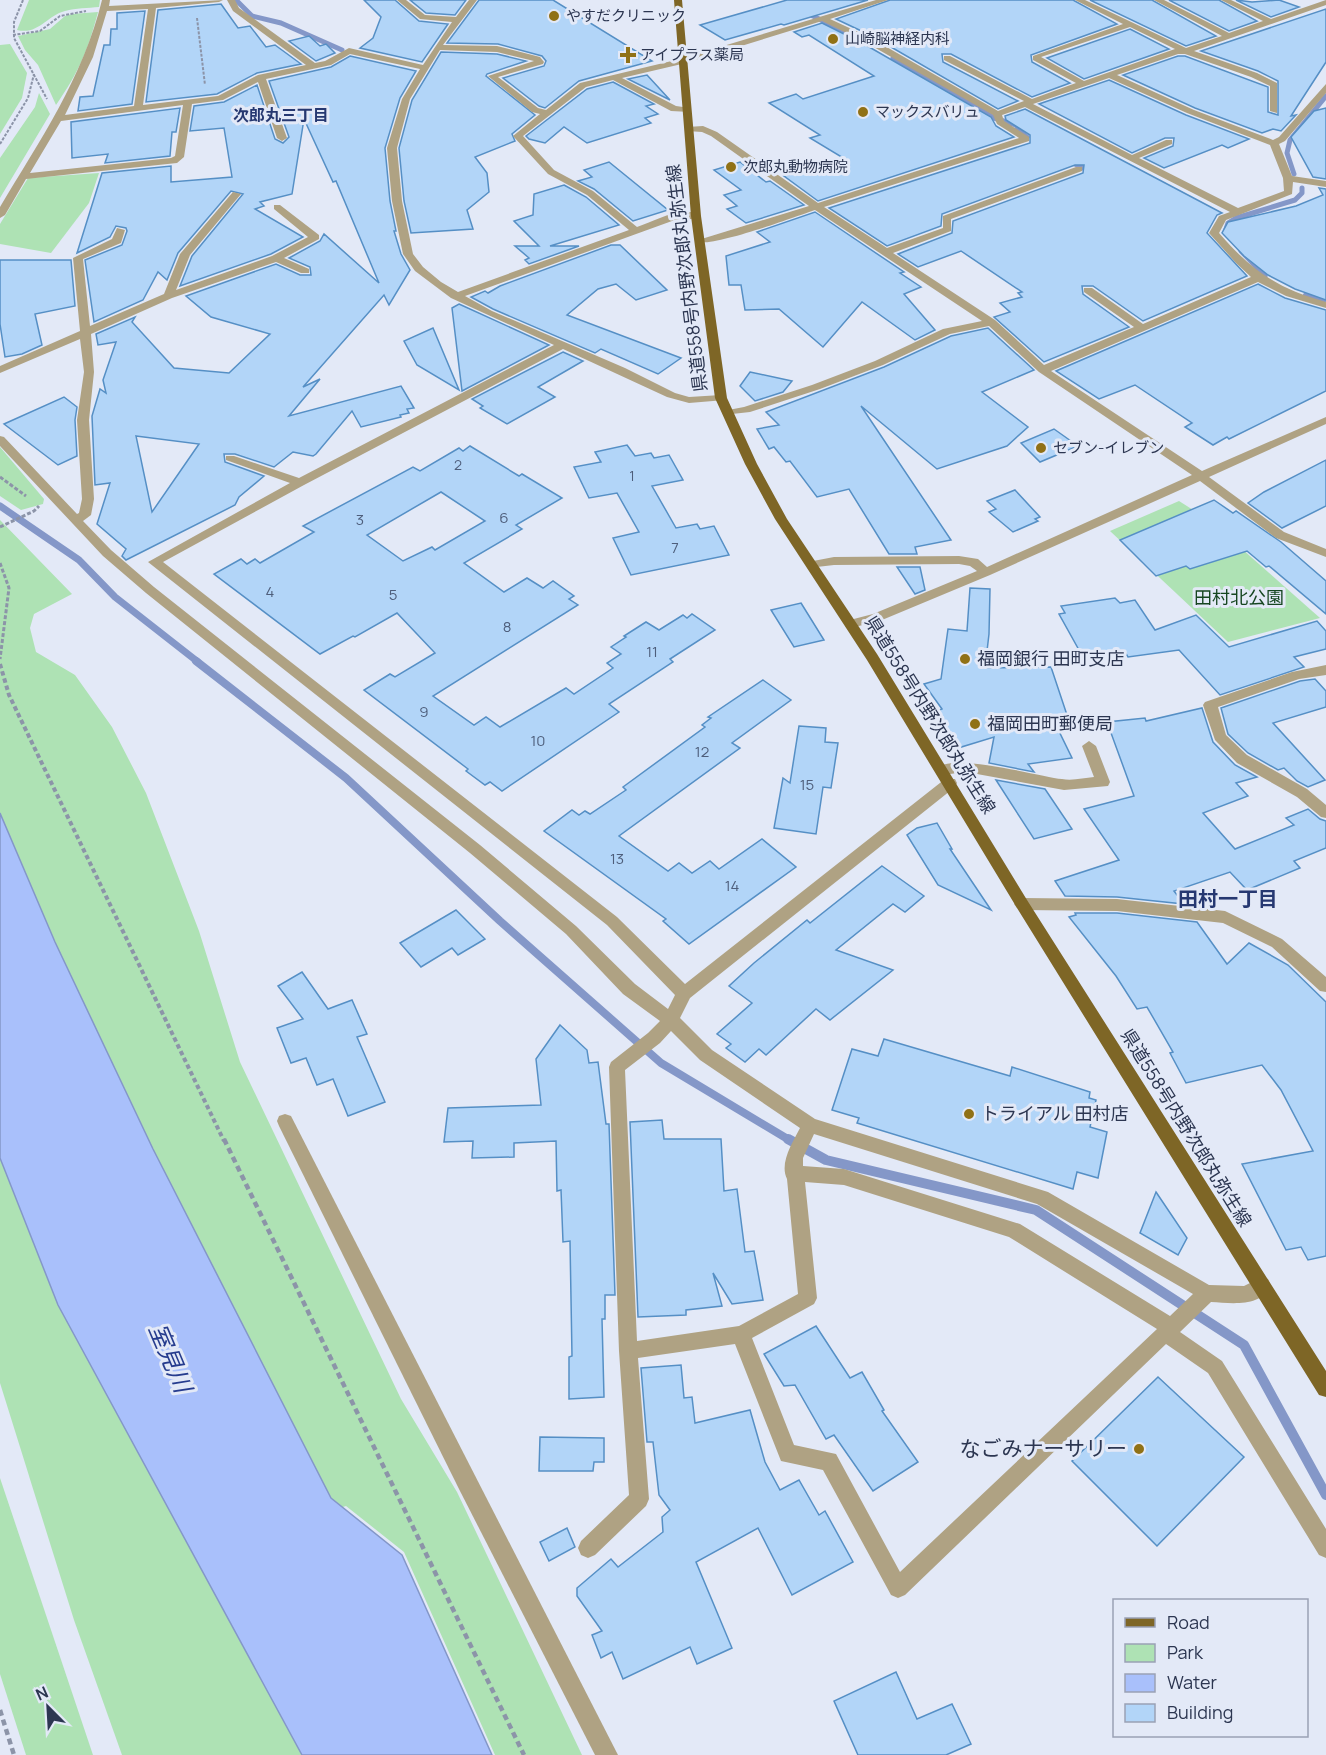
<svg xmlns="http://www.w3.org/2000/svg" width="1326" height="1755" font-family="Manrope,'Noto Sans JP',sans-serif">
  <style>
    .green { fill: #aee2b4 }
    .water { fill: #a9c0fb; stroke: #8497c8; stroke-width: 1.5 }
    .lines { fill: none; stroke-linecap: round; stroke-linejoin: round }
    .stream-far3 { stroke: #8497c8; stroke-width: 5 }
    .stream-far2 { stroke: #8497c8; stroke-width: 7 }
    .stream-far1 { stroke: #8497c8; stroke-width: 8 }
    .stream { stroke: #8497c8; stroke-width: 10 }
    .building { fill: #b2d5f8; stroke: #558fc5; stroke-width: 1.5; fill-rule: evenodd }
    .path-far3 { stroke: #8c94a8; stroke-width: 2; stroke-dasharray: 3 1.5; stroke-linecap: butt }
    .path-far2 { stroke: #8c94a8; stroke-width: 3; stroke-dasharray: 4 2; stroke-linecap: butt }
    .path-far1 { stroke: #8c94a8; stroke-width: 4; stroke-dasharray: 4.5 3; stroke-linecap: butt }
    .path { stroke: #8c94a8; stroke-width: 4.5; stroke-dasharray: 6 4; stroke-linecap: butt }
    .minor { fill: #afa283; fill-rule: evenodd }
    .major { fill: #7e6626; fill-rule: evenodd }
    .poi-dot { fill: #907116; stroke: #e3e9f7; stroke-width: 2 }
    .labels { text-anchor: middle; stroke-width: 6; stroke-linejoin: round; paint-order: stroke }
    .far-number-label { font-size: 14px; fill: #4e5e7b }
    .far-poi-label { font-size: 15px; fill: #2c3651; stroke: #e3e9f7; text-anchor: start }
    .number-label { font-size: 15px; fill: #4e5e7b }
    .far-neighbourhood-label { font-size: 16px; font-weight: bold; fill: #263871; stroke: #e3e9f7 }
    .street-label { font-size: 18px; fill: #2c3651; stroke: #e3e9f7 }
    .park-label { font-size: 18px; fill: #154620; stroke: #e3e9f7 }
    .poi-label { font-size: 18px; fill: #2c3651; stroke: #e3e9f7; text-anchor: start }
    .neighbourhood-label { font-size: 20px; font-weight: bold; fill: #263871; stroke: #e3e9f7 }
    .near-poi-label { font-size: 21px; fill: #2c3651; stroke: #e3e9f7; text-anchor: end }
    .near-water-label { font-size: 24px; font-style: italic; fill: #263c8e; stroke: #e3e9f7 }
  </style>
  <rect width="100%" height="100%" fill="#e3e9f7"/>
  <g class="green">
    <path d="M29 0H100L99 7C88 8 76 8 65 11 46 16 39 35 17 30Z"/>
    <path d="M98 12C88 50 79 72 56 105L38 65 25 50 18 36 50 29 65 16 72 14Z"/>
    <path d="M10 44 27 73 22 98 0 134V45Z"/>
    <path d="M39 93 50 114 0 198V158L35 107Z"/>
    <path d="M99 173 89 203 51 253 0 244V224L28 178Z"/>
    <path d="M0 447 44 499 43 504 21 510 0 496Z"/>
    <path d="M1179 501 1209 520 1320 618 1228 642 1110 531Z"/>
    <path d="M0 520 72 594 34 614 30 628 36 652 75 675 112 727 146 793 199 931 240 1062 401 1399 457 1492 582 1755H495L404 1552 346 1506 315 1516 0 845Z"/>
    <path d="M0 1112 321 1755H122L74 1620 0 1383Z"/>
    <path d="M0 1478 93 1755H26L0 1674Z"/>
  </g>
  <path class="water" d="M0 813 55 942 153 1149 331 1498 402 1555 492 1755H302L58 1305 0 1158Z"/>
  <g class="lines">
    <g class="stream-far3">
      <path d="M236 0 252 16 281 23 342 50"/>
      <path d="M805 12 871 45"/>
      <path d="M893 58 994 118 1016 125 1019 131 1027 137"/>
      <path d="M1067 160 1093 173"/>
      <path d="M1294 174 1287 153 1290 140 1326 96"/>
      <path d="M1226 229 1228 223 1236 218 1295 200 1302 193V188"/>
      <path d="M1241 251 1265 276"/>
    </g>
    <g class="stream-far2">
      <path d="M1306 296 1326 301"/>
      <path d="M0 506 79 560 115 597 198 662"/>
    </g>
    <path class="stream-far1" d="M196 661 346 778 500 921 661 1063 791 1141"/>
    <path class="stream" d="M788 1139 826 1160 1036 1210 1244 1345 1326 1495"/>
  </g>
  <g class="building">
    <path d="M364 0H395L419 21 448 24 422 62 360 48 373 38 381 17Z"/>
    <path d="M410 0H466L455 15 426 13Z"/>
    <path d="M479 0H553L652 61 579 81 545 108 539 106 503 78 544 66 546 61 542 56 498 44 447 43Z"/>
    <path d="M787 0H868L784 25 781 24 725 40 700 25Z"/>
    <path d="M890 0H1073L1117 24 1031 55 1032 62 1070 83 1032 97 951 54H942L943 62 1018 101 998 109 872 36 836 19Z"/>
    <path d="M1090 0H1152L1216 36 1186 46Z"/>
    <path d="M1169 0H1219L1257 21 1229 31Z"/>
    <path d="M1236 0 1252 2 1279 0 1299 7 1271 17Z"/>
    <path d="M221 4 238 28 250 26 266 47 275 45 301 64 257 73 217 94 146 102 158 10Z"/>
    <path d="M1326 9V62L1291 116 1296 115 1281 131 1273 129 1262 133 1195 108 1123 75 1178 56H1185L1268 87V112L1278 115V81L1258 71 1201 51Z"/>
    <path d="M145 11 132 104 78 111 80 97 93 96 104 45H110L111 29H117V13Z"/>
    <path d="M822 23 864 44 991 117 996 126 1014 137 818 201 784 176 845 159 810 138 820 135 769 103 796 94 803 99 874 76 809 35 802 37 794 32Z"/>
    <path d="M1130 29 1169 49 1084 79 1047 58Z"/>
    <path d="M309 36 320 46 326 44 335 53 316 61 289 41Z"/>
    <path d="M441 52 497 54 526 61 487 74 486 76 535 115 512 134 515 141 475 157 487 173 489 192 467 210 473 229 411 233 404 201 399 148 412 100Z"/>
    <path d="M350 56 416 71 400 98 385 148 390 201 396 231H394L401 254 410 270 389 305 384 295 303 387 320 379 289 416 401 386 414 408 407 409 409 413 400 415 401 417 361 427 352 411 316 454 313 456 293 452 274 467 235 454H224L225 462 264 476 239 497 235 505 126 560 122 556 126 549 97 524 110 483 95 485 92 416 100 389 106 393 103 380 116 342 98 345 96 334 135 317 132 322 174 368 229 373 270 334 211 317 186 296 276 264 300 275H311L310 267 289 258 320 241 324 234 379 283 336 181 333 182 304 119 292 194 260 202 264 206 255 209 303 237 271 254 180 286 192 256 243 194 231 191 178 253 167 280 158 272 143 300 94 322 85 260 122 245 127 231 126 228 116 226 110 237 77 253 102 173 171 166V182L232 177 224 128 190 131 194 106 224 102 257 85 275 139 283 143 289 137 269 81 331 67ZM136 436 199 444 152 512Z"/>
    <path d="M647 75 670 100 628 79Z"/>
    <path d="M1109 80 1186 115 1249 139 1228 148 1222 145 1164 168 1144 158 1173 146 1174 138H1165L1132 153 1039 104Z"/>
    <path d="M613 82 654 104 646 106 658 114 645 118 651 123 587 143 564 127 545 143 529 139 526 136 587 89Z"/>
    <path d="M180 108 176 132H172L170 156 105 163 108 154 72 158 71 122Z"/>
    <path d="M1326 108V179L1313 177 1291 137 1314 111Z"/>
    <path d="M1025 109 1222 213 1217 215 1207 233 1247 276 1143 321 1093 286H1082L1083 294 1129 327 1044 362 994 317 1010 312 1000 303 1022 297 1018 293 1022 292 961 251 918 267 898 254 952 233 953 221 1083 173 1084 165H1075L942 214 941 226 887 246 829 208 1030 143V135L1006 120 1005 116Z"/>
    <path d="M609 162 668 210 633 221 594 189 578 181 592 177 584 170Z"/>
    <path d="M740 162 766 182 770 181 804 205 746 223 727 209 737 206 724 195 741 190 714 170Z"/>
    <path d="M564 185 586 197 619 225 550 246H579L529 264 525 260 529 258 515 246H539L514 221 533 215 534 194Z"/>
    <path d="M1319 188 1326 189V300L1295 289 1268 275 1244 256 1222 233 1228 222 1296 206 1323 195Z"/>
    <path d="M815 212 904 272 900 273 921 287 904 294 935 330 915 340 862 302 823 347 779 309 745 310 741 285H729L726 256 770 242 757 232Z"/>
    <path d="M611 245H620L667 290 636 300 616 284 598 289 567 315 681 358 658 374 601 349 595 353 493 309 471 297 485 291 488 293 500 286Z"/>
    <path d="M0 260H71L75 306 35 314 42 345 22 354 5 357 0 324Z"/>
    <path d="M1258 284 1285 298 1326 310V391L1229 439 1227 437 1213 445 1185 427 1192 423 1135 385 1099 399 1056 371Z"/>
    <path d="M459 304 549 345 462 391 452 308Z"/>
    <path d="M433 328 459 390 417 365 404 341Z"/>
    <path d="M988 328 1034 370 982 392 1028 427 1007 446 937 469 861 406 951 540 915 547 917 554H889L849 489 817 497 790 461 786 462 774 447 769 449 757 429 779 425 766 412 884 367 951 336Z"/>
    <path d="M563 352 583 361 538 387 555 397 507 424 480 408 483 406 472 399Z"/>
    <path d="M750 372 792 381 783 392 755 401 740 386Z"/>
    <path d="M64 397 77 407 75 420 77 456 58 465 4 424Z"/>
    <path d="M1054 429 1078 446 1040 462 1021 443Z"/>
    <path d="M627 445 635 456 651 453 654 458 669 455 683 480 652 486 676 528 697 524 700 529 714 526 729 555 631 575 613 538 639 532 617 493 589 498 574 467 601 462 595 452Z"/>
    <path d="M470 446 519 476 522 474 562 498 516 525 522 529 464 563 504 592 527 578 543 588 553 581 574 596 569 599 578 605 433 696 474 725 486 717 500 727 566 688 574 694 613 668 607 663 621 654 611 647 626 637 624 636 646 622 659 630 683 615 687 618 692 614 715 630 670 659 673 662 609 704 619 712 502 791 490 782 485 785 466 771 468 769 364 690 390 674 395 677 435 653 397 613 355 637 353 636 320 654 214 574 241 559 247 564 255 559 260 563 314 532 303 526 413 467 420 471 459 448 463 451ZM441 492 485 521 435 550 432 547 403 561 367 535Z"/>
    <path d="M1326 460V506L1282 528 1248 503 1264 492Z"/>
    <path d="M1015 490 1040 517 1035 519 1038 521 1013 532 989 512 996 509 987 501Z"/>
    <path d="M1214 500 1233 513 1236 511 1281 542 1326 581V614L1269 566 1266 567 1247 551 1190 569 1186 566 1156 576 1120 540Z"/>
    <path d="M897 567H920L925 590 915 594Z"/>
    <path d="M970 588 990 589 989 634 985 668 1051 667 1069 721H1054L1072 758 1028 764 1034 772 989 763 994 737 958 748 935 712 942 709 924 684 941 679 948 629 967 631Z"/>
    <path d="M1115 598 1120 603 1135 600 1155 630 1196 615 1229 647 1317 621 1326 631V649L1294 657 1304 667 1220 695 1179 650 1128 657 1125 652 1084 659 1059 614 1065 613 1061 606Z"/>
    <path d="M801 603 824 640 794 647 771 610Z"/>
    <path d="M1315 679 1326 691V707L1273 723 1325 780 1308 787 1297 781 1284 768 1278 770 1248 753 1228 734 1221 708 1300 681Z"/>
    <path d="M763 680 791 700 732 743 740 748 619 836 668 871 679 863 692 873 710 861 719 869 762 839 796 867 689 944 663 921 666 919 544 831 572 810 579 815 585 811 590 814 626 790 623 787 705 727 702 725 711 718 708 717Z"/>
    <path d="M1202 708 1213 742 1235 765 1257 777 1236 783 1248 796 1203 813 1235 849 1294 825 1286 818 1308 809 1320 819 1326 821V848L1294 861 1300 868 1247 890 1230 872 1174 891 1184 904 1117 897 1065 896 1055 881 1119 860 1084 809 1134 796 1107 722 1145 718 1146 721Z"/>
    <path d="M799 726 826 728 825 742 838 743 831 788 823 787 816 834 774 828 783 778 790 783Z"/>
    <path d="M996 780 1045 789 1072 829 1034 839Z"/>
    <path d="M937 823 952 849H950L991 910 938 885 907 835 917 828Z"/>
    <path d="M882 866 924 896 905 912 893 904 836 950 893 970 830 1020 816 1009 766 1055 759 1049 745 1062 726 1048 731 1044 717 1034 752 1003 729 986 754 963 807 920 810 923Z"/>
    <path d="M456 910 485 939 458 955 452 948 421 967 400 943Z"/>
    <path d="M1075 913H1117L1197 922 1227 964 1249 943 1288 965 1326 1002V1256L1308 1260 1301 1247 1286 1250 1242 1164 1313 1151 1281 1090 1262 1065 1186 1083 1170 1053 1173 1052 1147 1007 1137 1009 1116 976 1069 917 1076 915Z"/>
    <path d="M302 972 328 1009 352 1000 367 1034 357 1037 385 1102 348 1116 333 1079 317 1085 306 1058 291 1063 277 1028 303 1019 278 986Z"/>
    <path d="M560 1025 587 1050 589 1063 598 1062 606 1124H609L615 1295H605V1319H602L604 1397 569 1399V1357L572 1356 570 1241 563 1242 561 1190 557 1191 556 1141 514 1143V1157L472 1158 473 1141 444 1142 448 1108 541 1105 536 1059Z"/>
    <path d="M884 1039 1010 1076 1012 1067 1090 1092 1089 1098 1096 1100 1090 1127 1107 1132 1098 1178 1077 1172 1073 1189 857 1123 859 1118 832 1110 852 1049 878 1056Z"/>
    <path d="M662 1120 664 1139H721L724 1191 737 1189 745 1252 754 1251 763 1300 732 1304 713 1273 722 1306 686 1310V1315L638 1317 630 1122Z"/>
    <path d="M1156 1192 1187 1238 1178 1255 1140 1233Z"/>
    <path d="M816 1326 850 1378 862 1372 884 1410 882 1411 918 1462 873 1491 834 1435 826 1439 795 1385 784 1386 764 1354Z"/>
    <path d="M681 1365 684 1398 692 1397 695 1423 750 1410 765 1462 780 1490 799 1480 819 1515 825 1511 853 1562 792 1595 758 1528 696 1562 732 1648 697 1664 690 1647 623 1679 612 1652 601 1658 592 1635 602 1631 577 1596V1588L611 1559 618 1567 663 1532 662 1517 670 1510 659 1495 653 1442H647L641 1368Z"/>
    <path d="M1158 1377 1244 1457 1157 1546 1072 1461Z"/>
    <path d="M540 1437 604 1438V1462H594L593 1471H539Z"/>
    <path d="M567 1528 575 1547 549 1561 540 1542Z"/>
    <path d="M896 1672 917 1719 952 1704 971 1744 946 1755H858L834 1701Z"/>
  </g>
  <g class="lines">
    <g class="path-far3">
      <path d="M23 0 14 22V38L47 99"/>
      <path d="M197 18 205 85"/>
      <path d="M13 35 40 31 60 16 86 11"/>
      <path d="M0 144 28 98 34 74"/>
    </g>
    <g class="path-far2">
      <path d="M0 477 26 496"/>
      <path d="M0 527 34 511 39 506"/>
      <path d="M0 563 9 588 0 659"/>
    </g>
    <path class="path-far1" d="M0 664 9 695 224 1141"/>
    <g class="path">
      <path d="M224 1139 524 1755"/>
      <path d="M0 1710 14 1755"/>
    </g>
    <g class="minor">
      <path d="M102 0H110L109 6 223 0 219 2 156 8 143 105 218 96 258 75 306 65 233 11 227 0H235L239 8 315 63 325 61 349 48 423 65 452 22 420 19 397 0H406L425 15 456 17 469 0H477L443 45 497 46 540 57 544 62 543 64 498 77 538 108 546 110 580 83 680 59 876 0H888L830 19 871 38 998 111 1024 101 944 60V56H950L1032 99 1076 83 1033 60V56L1123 24 1075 0H1085L1186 48 1222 36 1154 0H1164L1229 33 1263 21 1221 0H1231L1271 19 1326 0V5L1194 51 1257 73 1277 83V113L1270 111V86L1251 77 1185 54H1178L1117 75 1194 110 1273 140 1279 137 1326 84V93L1285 141 1279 144 1292 176 1326 181V187L1293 182 1292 194 1226 220 1219 233C1252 271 1278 289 1326 302V308L1286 296 1258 282 1051 371 1202 471 1326 417V424L1209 477 1284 532 1326 549V557L1276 538 1200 481 990 575 882 620 851 628 846 627 845 624 846 621 873 614 977 571 970 566 959 564 834 565 808 568 806 565 808 562 834 557 959 556 978 559 987 567 1192 475 1039 372 989 326 950 334 883 365 820 389 750 412 723 415V411L744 407 812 385 875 361 943 329 982 321 815 210C797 216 707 250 695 241L809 206 711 136 702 132 687 131V127L703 126 717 132 818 203 1019 138 997 124 993 115 865 42 822 21 686 63 622 78 676 106 690 108V112L671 111 613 80 586 87 523 136 554 170 593 191 637 227C655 221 684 204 701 216 694 221 681 218 672 221L465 296 492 311 625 368 675 393 689 397 721 395 725 396V400L689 403 667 397 563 349 304 485 163 562 617 917 685 984 945 779H955L957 783 955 787 690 998 680 1018 712 1050 815 1119 1048 1192 1209 1285 1244 1286 1262 1277 1268 1279 1271 1285C1261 1308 1231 1303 1211 1302L1180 1332 1222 1361 1326 1529V1558L1319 1555 1208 1373 1166 1344 905 1595 898 1598 891 1595 823 1470 781 1461 735 1344 638 1358 649 1499 646 1506 595 1555 588 1558 581 1555 578 1548 581 1541 629 1495 619 1351 609 1067 611 1062 648 1033 660 1021 623 994 566 934 470 853 146 593 103 556 0 446V436L4 437 77 514 79 513 82 499 77 420 84 372 80 339 0 373V366L80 331 73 258 112 239 117 228 125 230 121 243 83 259 90 326 164 294 180 254 233 192 241 194 190 255 176 290 272 256 308 237 274 209V205H280L319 235V239L284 258 309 269V273H301L276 262 172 298 91 334 94 372 89 420 94 499 91 515 83 521 111 550 154 587 480 845 576 926 635 984 668 1009 675 995 607 925 148 562 290 483 226 460V456H234L299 478 554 345 451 298 415 271 403 254 392 201 387 148 402 99 420 69 350 54 331 65 266 79 287 138 282 141 277 138 258 82 223 100 192 104 184 157 177 163 26 179 5 215 0 218V207C40 140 83 78 102 0ZM148 9 134 106 65 115 93 57 107 11ZM1130 27 1175 49 1084 81 1041 57ZM440 50 497 52 534 61 488 76 532 112 540 114 513 136 548 174 587 195 629 230 458 292 441 282 423 267 413 254 402 201 397 148 410 99ZM1109 78 1187 113 1270 145 1283 178 1284 191 1238 208 1139 158 1172 144V140H1166L1132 155 1033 104ZM183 105 175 156 171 158 30 173 61 121ZM1025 107 1230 212 1219 216 1209 233 1236 263 1251 277 1143 324 1092 288H1084V292L1134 327 1044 365 995 320 893 253 951 231V219L1082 171V167H1076L943 216V228L887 248 824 207 1029 141V137L1004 121 1002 115ZM671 1031 700 1060 800 1128C793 1142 779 1163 787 1179L798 1294 739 1326 637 1341 625 1070 660 1043ZM814 1134 1037 1204 1193 1294 1170 1316 1020 1224 844 1169 803 1166V1158ZM805 1182 844 1185 1009 1237 1157 1329 900 1572 836 1454 794 1445 752 1338 814 1304 817 1298Z"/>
      <path d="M1326 665V675L1299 679 1218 707 1226 735 1247 755 1307 789 1326 805V818L1321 817 1297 797 1237 763 1215 740 1203 705 1205 702 1292 672Z"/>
      <path d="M1089 741 1096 746 1110 782 1108 786 1064 790 966 772 942 775 935 770C948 750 1039 777 1062 779 1072 781 1084 778 1094 777L1082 746Z"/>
      <path d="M1022 898 1117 899 1225 911 1282 939 1326 977V992L1320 991 1272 947 1223 923 1117 911 1022 910 1017 908 1014 904 1017 900Z"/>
      <path d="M285 1114 291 1116 618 1755H595L460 1491 279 1126 277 1121 279 1116Z"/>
    </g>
    <path class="major" d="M674 0H682L701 216 727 398 757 464 787 519 877 654 1027 900 1326 1371V1397L1319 1395 1017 908 867 660 775 519 745 464 715 398 691 216Z"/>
  </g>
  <g class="poi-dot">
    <circle cx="554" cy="16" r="6"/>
    <circle cx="833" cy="39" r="6"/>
    <path d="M625 46h6v6h6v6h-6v6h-6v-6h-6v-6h6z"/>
    <circle cx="863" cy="112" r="6"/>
    <circle cx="731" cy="167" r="6"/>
    <circle cx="1041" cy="448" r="6"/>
    <circle cx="965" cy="659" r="6"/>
    <circle cx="975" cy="724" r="6"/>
    <circle cx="969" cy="1114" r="6"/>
    <circle cx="1139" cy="1449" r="6"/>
  </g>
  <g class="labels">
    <g class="far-number-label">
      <text x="458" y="470">2</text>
      <text x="632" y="481">1</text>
    </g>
    <g class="far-poi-label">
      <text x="566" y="21">やすだクリニック</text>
      <text x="845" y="44">山崎脳神経内科</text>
      <text x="640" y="60">アイプラス薬局</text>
      <text x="875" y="117">マックスバリュ</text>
      <text x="743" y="172">次郎丸動物病院</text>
      <text x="1053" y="453">セブン-イレブン</text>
    </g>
    <g class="number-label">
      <text x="504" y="523">6</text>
      <text x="360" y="525">3</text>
      <text x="675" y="553">7</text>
      <text x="270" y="597">4</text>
      <text x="393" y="600">5</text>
      <text x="507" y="632">8</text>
      <text x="652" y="657">11</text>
      <text x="424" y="717">9</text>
      <text x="538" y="746">10</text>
      <text x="702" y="757">12</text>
      <text x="807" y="790">15</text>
      <text x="617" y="864">13</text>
      <text x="732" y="891">14</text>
    </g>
    <g class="far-neighbourhood-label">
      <text x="281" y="121">次郎丸三丁目</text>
    </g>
    <g class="street-label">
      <text transform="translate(687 278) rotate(-97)" y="6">県道558号内野次郎丸弥生線</text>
      <text transform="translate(930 715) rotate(58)" y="6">県道558号内野次郎丸弥生線</text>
      <text transform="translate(1186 1128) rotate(58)" y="6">県道558号内野次郎丸弥生線</text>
    </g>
    <g class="park-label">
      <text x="1239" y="604">田村北公園</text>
    </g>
    <g class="poi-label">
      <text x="977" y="665">福岡銀行 田町支店</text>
      <text x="987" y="730">福岡田町郵便局</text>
      <text x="981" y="1120">トライアル 田村店</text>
    </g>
    <g class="neighbourhood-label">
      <text x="1228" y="906">田村一丁目</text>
    </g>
    <g class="near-poi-label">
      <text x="1127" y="1456">なごみナーサリー</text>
    </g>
    <g class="near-water-label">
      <text transform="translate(170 1358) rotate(67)" y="8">室見川</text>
    </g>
  </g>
  <rect x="1113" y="1599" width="195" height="138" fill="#e3e9f7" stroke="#9aa1b5" stroke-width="1.5"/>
  <rect x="1125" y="1618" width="30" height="9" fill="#7e6626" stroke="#9aa1b5" stroke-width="1.5"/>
  <text x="1167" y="1629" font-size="18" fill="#2c3651">Road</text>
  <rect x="1125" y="1644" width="30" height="18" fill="#aee2b4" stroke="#9aa1b5" stroke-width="1.5"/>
  <text x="1167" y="1659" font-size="18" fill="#2c3651">Park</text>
  <rect x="1125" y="1674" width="30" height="18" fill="#a9c0fb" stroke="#9aa1b5" stroke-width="1.5"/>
  <text x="1167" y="1689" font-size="18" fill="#2c3651">Water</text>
  <rect x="1125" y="1704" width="30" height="18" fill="#b2d5f8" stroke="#9aa1b5" stroke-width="1.5"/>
  <text x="1167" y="1719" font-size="18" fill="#2c3651">Building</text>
  <g transform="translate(48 1707) rotate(336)" stroke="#e3e9f7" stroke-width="4.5" paint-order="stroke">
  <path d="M0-4.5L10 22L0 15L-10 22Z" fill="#2c3651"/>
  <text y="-9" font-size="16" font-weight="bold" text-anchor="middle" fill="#2c3651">N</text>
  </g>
</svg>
